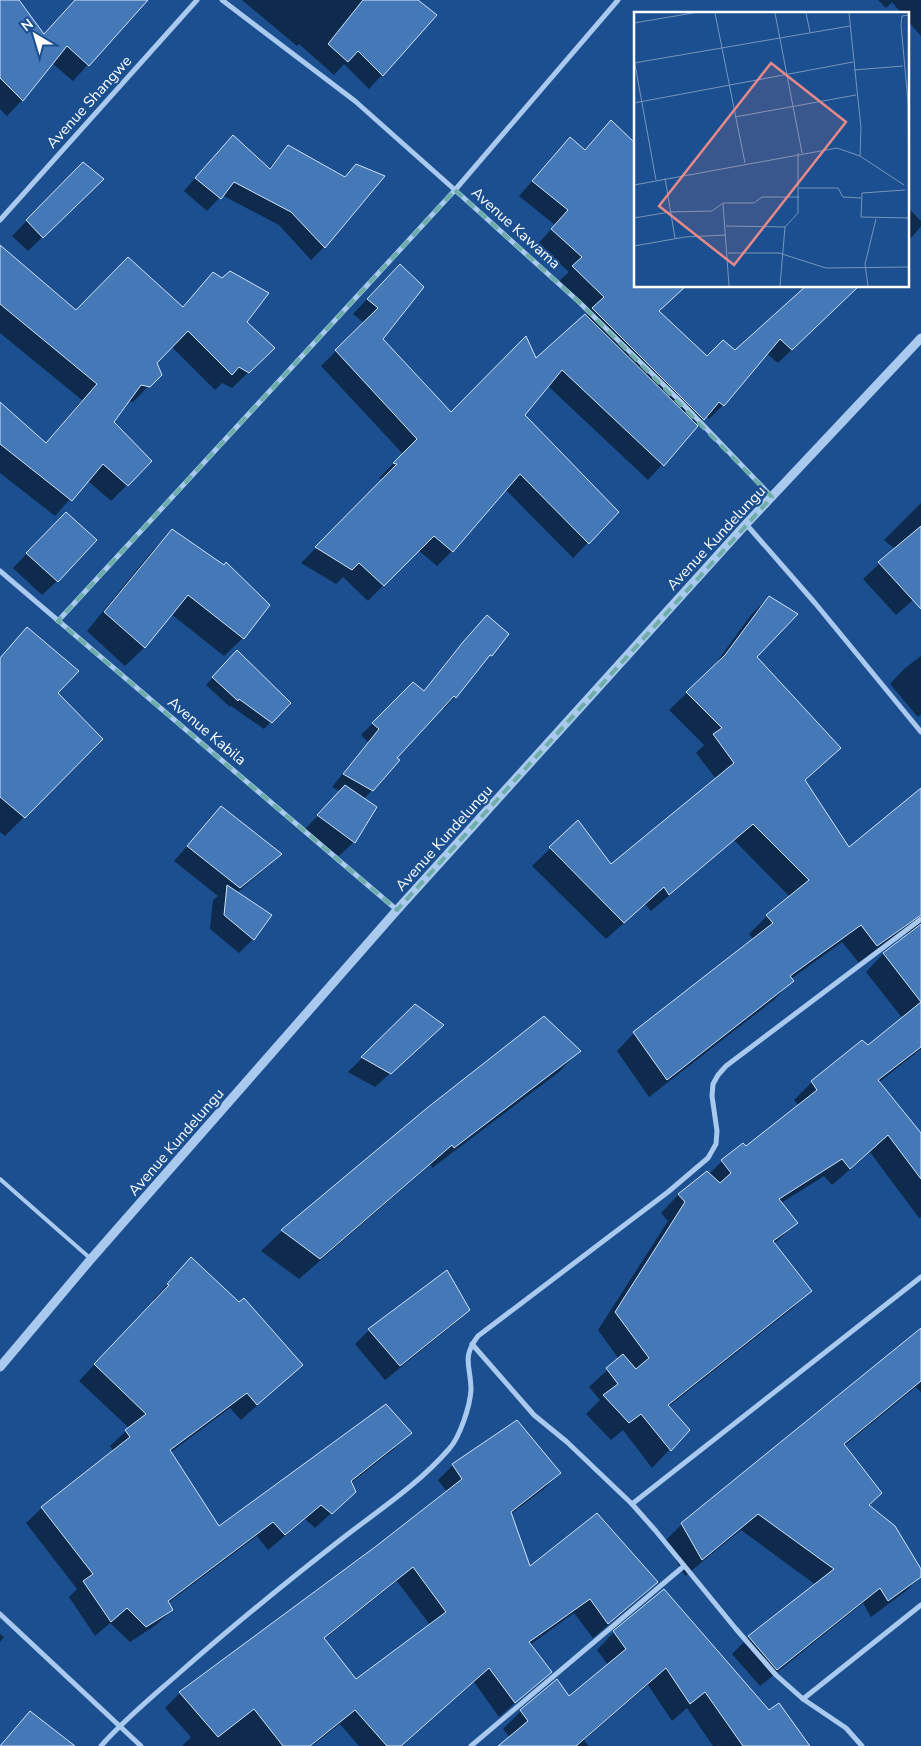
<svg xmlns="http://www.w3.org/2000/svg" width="921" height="1746" font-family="'Nunito Sans',sans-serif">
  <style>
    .shadow { fill: #0007; fill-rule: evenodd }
    .building { fill: #4478b7; stroke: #cfe3fa; fill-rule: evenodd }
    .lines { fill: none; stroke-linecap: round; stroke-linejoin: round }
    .service { stroke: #a9c9ee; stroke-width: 4 }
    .minor { stroke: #a9c9ee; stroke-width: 5 }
    .tertiary { stroke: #a9c9ee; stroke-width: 9 }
    .marked { fill: none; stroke: #6fada8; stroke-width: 4; stroke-dasharray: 10 6; stroke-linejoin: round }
    .labels { text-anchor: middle; stroke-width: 4.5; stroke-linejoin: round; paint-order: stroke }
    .street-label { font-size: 15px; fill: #fff; stroke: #1b4f8f }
    .inset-road { fill: none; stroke: #7695bc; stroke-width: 1 }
    .view { fill: #e88989; fill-opacity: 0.15; stroke: #e88989; stroke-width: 2.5 }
    .inset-edge { fill: none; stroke: #fff; stroke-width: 2.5 }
  </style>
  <rect width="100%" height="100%" fill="#1b4f8f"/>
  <g class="shadow">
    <path d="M0 0H18L43 35 75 0H146L73 81 52 63 22 100 7 116 0 109Z"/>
    <path d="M242 0H416L436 15 369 89 344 64 334 75 299 44 297 46Z"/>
    <path d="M878 0H921V36L907 20V14H902L892 2 886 8Z"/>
    <path d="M611 121 635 286 658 311 707 357 735 352 832 311 778 363 766 353 723 405 709 419 706 416 648 480 548 386 523 415 617 512 573 558 505 489 452 551 437 566 418 550 368 601 343 577 336 584 301 563 383 480 379 478 403 454 321 366 364 323 353 314 385 280 381 339 451 414 536 360 591 311 559 281 569 272 538 244 555 225 519 196 557 153 584 150Z"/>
    <path d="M288 146 344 178 383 177 324 247 311 260 279 225 222 195 207 211 184 191 220 149 268 169Z"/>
    <path d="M83 164 96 185 28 251 12 236Z"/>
    <path d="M907 207 921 221V226L907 243Z"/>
    <path d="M0 254 76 312 182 308 213 273 246 322 257 364 232 388 222 383 215 390 171 346 155 363 160 374 133 402 127 401 112 422 127 485 111 501 87 480 55 516 0 473V404L45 444 82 400 0 333Z"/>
    <path d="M921 503V593L896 615 863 579 895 549 884 540Z"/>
    <path d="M51 528 57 581 42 595 13 568Z"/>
    <path d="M172 531 243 638 224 656 171 614 144 648 125 666 87 631 153 550Z"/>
    <path d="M769 597 755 657 839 748 805 781 848 849 921 807V1049L878 1083 921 1135V1217L919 1218 870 1152 832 1185 824 1176 781 1203 796 1223 774 1244 810 1290 793 1308 668 1407 688 1430 652 1468 623 1430 611 1440 586 1414 600 1400 589 1387 619 1359 598 1330 668 1221 661 1213 678 1195 707 1173 709 1174 722 1161 745 1148 799 1106 794 1100 812 1082 868 1047 903 1019 866 972 883 954 908 936 904 932 859 963 842 942 791 979 792 981 775 999 649 1097 617 1051 634 1033 754 940 749 934 767 916 790 897 734 840 651 911 645 904 606 939 532 866 578 822 611 865 716 779 696 753 704 745 669 710 711 670 751 615Z"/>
    <path d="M28 629 57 693 24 817 5 836 0 832V658Z"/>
    <path d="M476 629 507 634 455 697 444 709 442 707 395 758 398 760 364 799 376 807 354 842 339 856 304 830 341 792 332 787 368 742 361 735 413 683 423 692 451 656Z"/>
    <path d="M921 656V714L918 717 890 684 904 669Z"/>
    <path d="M230 659 289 703 264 729 231 706 230 707 206 685Z"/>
    <path d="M221 808 280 854 266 868 237 893 253 939 239 953 210 929 213 900 218 896 174 861Z"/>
    <path d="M415 1006 428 1039 375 1087 348 1072Z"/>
    <path d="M579 1051 559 1072 432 1168 431 1164 299 1279 261 1251 282 1231 428 1109Z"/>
    <path d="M191 1259 302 1365 241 1420 230 1408 171 1452 219 1527 410 1433 394 1449 351 1483 338 1507 315 1528 305 1519 268 1550 257 1536 168 1603 172 1610 156 1625 130 1642 110 1623 95 1636 69 1597 77 1589 26 1523 42 1508 114 1452 110 1446 129 1428 79 1381 154 1301 153 1300Z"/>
    <path d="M447 1272 468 1310 454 1324 385 1380 355 1344 369 1330Z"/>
    <path d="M921 1330V1392L916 1387 844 1446 867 1506 921 1572V1576L906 1591 871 1617 863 1603 760 1686 732 1654 749 1637 816 1585 741 1530 685 1576 665 1541 682 1524Z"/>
    <path d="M516 1422 559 1473 545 1488 511 1514 529 1568 656 1582 641 1597 593 1638 574 1613 530 1645 550 1672 499 1717 474 1682 401 1746H359L340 1724 312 1746H182L191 1737 165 1708 180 1693 370 1552 447 1492 438 1480 453 1465ZM397 1581 430 1625 356 1681 323 1640Z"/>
    <path d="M614 1632 798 1746H713L687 1708 672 1721 648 1685 584 1740 588 1746H500L510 1738 503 1729 521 1711 557 1681 569 1698 608 1665 597 1650Z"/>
    <path d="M0 1634 4 1637 0 1642Z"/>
    <path d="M30 1712 54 1746H0L16 1727Z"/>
  </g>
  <g class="building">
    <path d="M0 0H19L44 34 75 0H148L89 66 67 46 23 101 0 78Z"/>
    <path d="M363 0H418L437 15 383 76 358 51 348 62 328 44Z"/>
    <path d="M611 120 635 143V286H686L659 311 707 356 723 340 735 350 806 286H859L792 350 780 339 724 406 719 402 704 420 592 308 604 297 572 266 582 257 551 229 568 210 532 181 570 137 585 150Z"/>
    <path d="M233 135 270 169 288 145 345 177 356 164 385 176 325 248 291 212 234 182 221 199 195 178Z"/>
    <path d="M83 162 104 179 43 238 26 220Z"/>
    <path d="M0 245 76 310 128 257 183 307 213 272 222 278 230 271 269 293 247 322 275 348 249 373 239 367 232 375 188 331 157 363 162 375 150 387 141 385 114 422 152 461 128 486 103 464 72 501 0 444V402L46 443 97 384 0 304Z"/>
    <path d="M400 264 424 287 383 339 451 412 526 336 536 358 585 314 698 426 664 466 562 370 525 415 619 512 589 544 520 474 453 552 434 536 384 586 359 563 352 570 315 547 397 464 393 463 417 439 335 350 378 308 367 299Z"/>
    <path d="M66 512 97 540 58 582 26 553Z"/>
    <path d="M921 526V609L878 562Z"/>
    <path d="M172 529 224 565 226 562 270 605 244 639 188 595 145 648 104 612Z"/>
    <path d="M769 596 798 614 757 657 841 748 805 780 849 847 921 788V915L877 946 861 925 790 976 794 981 667 1080 633 1032 773 923 766 915 809 880 753 824 669 895 664 887 624 923 549 847 578 820 611 864 734 763 713 734 722 728 686 692 725 655Z"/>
    <path d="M487 615 509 634 492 656 490 655 456 698 454 696 397 758 400 760 373 791 343 774 379 729 372 723 413 682 424 691 463 642Z"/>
    <path d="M27 627 79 671 58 693 103 739 25 818 0 797V658Z"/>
    <path d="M237 650 291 703 272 723 239 699 238 701 212 677Z"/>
    <path d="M345 785 377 807 355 843 317 815Z"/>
    <path d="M221 806 282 854 240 888 187 846Z"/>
    <path d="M227 885 272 915 254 940 224 915Z"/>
    <path d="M921 924V1047L878 1080 921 1133V1179L888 1135 850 1169 842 1159 779 1199 798 1223 773 1241 812 1291 668 1405 690 1430 671 1451 641 1414 629 1423 603 1395 618 1384 606 1368 623 1354 636 1369 649 1358 615 1312 685 1202 678 1194 707 1171 720 1183 731 1173 721 1160 743 1143 746 1146 817 1090 811 1081 862 1040 868 1045 921 1002 883 953Z"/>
    <path d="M415 1004 444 1025 391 1074 361 1057Z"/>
    <path d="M544 1016 581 1051 454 1148 452 1145 320 1259 281 1230 427 1108Z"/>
    <path d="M191 1257 239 1302 244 1298 303 1365 257 1405 247 1393 170 1450 219 1526 386 1404 412 1433 351 1481 356 1492 332 1514 321 1505 285 1535 273 1522 168 1601 173 1610 146 1627 127 1608 111 1622 83 1581 93 1574 41 1507 130 1437 125 1430 146 1414 94 1364 169 1285 167 1284Z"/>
    <path d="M447 1270 470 1310 400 1366 368 1329Z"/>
    <path d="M921 1328V1381L844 1444 882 1493 869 1505 895 1526 921 1569V1577L888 1601 880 1588 777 1670 748 1636 834 1569 758 1514 702 1560 681 1523Z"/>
    <path d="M517 1420 561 1473 511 1512 530 1566 597 1513 658 1582 608 1624 590 1599 529 1642 552 1672 515 1703 489 1668 401 1746H387L355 1710 310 1746H283L254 1709 218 1737 179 1692 375 1547 462 1479 452 1464ZM413 1567 446 1612 356 1679 324 1638Z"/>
    <path d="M664 1589 769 1710 779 1703 810 1746H743L705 1692 690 1704 666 1668 576 1746H498L528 1721 520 1710 557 1679 569 1696 626 1649 613 1631Z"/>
    <path d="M30 1711 75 1746H0Z"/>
  </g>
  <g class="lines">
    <path class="service" d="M0 1179 91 1259"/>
    <g class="minor">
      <path d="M222 0 355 101 455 190 579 302 680 401 772 497"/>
      <path d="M0 220 197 0"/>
      <path d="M746 524 815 603 921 732"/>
      <path d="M0 571 397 910"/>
      <path d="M58 621 455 190 618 0"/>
      <path d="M472 1344 534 1415 567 1442 632 1504 655 1530 736 1629 776 1675 803 1699 846 1728 862 1746"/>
      <path d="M632 1504 921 1277"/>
      <path d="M0 1614 141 1746"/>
      <path d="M803 1699 921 1605"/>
      <path d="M101 1746C124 1720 152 1697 178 1674 230 1628 284 1584 339 1541 376 1512 418 1485 449 1449 460 1437 470 1406 471 1390 471 1366 461 1358 478 1336L668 1192 708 1158 716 1144 717 1131 712 1096 713 1084 718 1075 726 1066 921 919"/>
      <path d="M471 1746 684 1566"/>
    </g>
    <path class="tertiary" d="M0 1367 91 1259 397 910 746 524 921 338"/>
  </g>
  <path class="marked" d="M455 190 579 302 772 497 397 910 58 621Z"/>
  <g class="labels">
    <g class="street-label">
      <text transform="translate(89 102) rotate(-48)" y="5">Avenue Shangwe</text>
      <text transform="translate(516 228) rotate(42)" y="5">Avenue Kawama</text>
      <text transform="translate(716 538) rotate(-47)" y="5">Avenue Kundelungu</text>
      <text transform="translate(207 731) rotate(40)" y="5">Avenue Kabila</text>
      <text transform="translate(444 838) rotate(-48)" y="5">Avenue Kundelungu</text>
      <text transform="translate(176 1142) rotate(-49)" y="5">Avenue Kundelungu</text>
    </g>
  </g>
  <g transform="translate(634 12)">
    <rect width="275" height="275" fill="#1b4f8f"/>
    <path class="inset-road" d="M81 1 111 151M141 1 168 141M172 1 176 20M215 1 227 116 226 144M0 11 59 1M0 47 22 168M0 51 216 14M220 58 269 54M0 91 219 50M101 105 222 83M31 166 41 226M275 168 274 90 267 13 268 4 275 3M0 173 203 136 226 144 270 173M165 176H204L209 185 227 186M271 178 228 181 227 205 275 206M89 192 95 274M0 206 36 200 78 199 89 191H120L128 185H165M92 214 151 215M0 234 51 225 92 223M94 241H145L192 256 275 255M146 274 151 215 164 201V141M234 274 231 252 242 207"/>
    <path class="view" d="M137 51 212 110 100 253 25 194Z"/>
    <rect width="275" height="275" class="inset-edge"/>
  </g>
  <g transform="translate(35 35) rotate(322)" stroke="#1b4f8f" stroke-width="4" paint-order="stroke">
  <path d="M0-4L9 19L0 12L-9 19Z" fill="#ffffff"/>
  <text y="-8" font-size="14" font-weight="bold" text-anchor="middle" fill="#ffffff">N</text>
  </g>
</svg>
